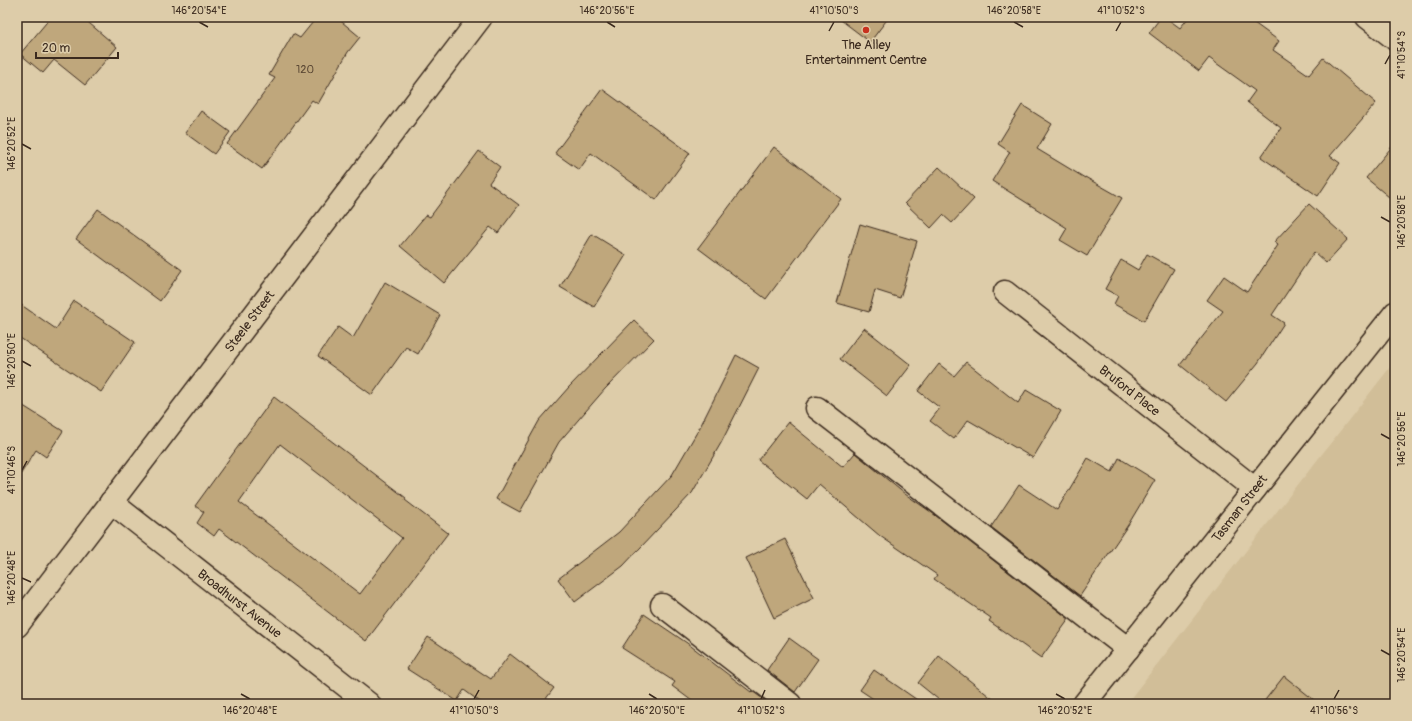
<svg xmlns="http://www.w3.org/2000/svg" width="1412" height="721" font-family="Pangolin,sans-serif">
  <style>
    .built { fill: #d1be98 }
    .building { fill: #bfa77b; stroke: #3b2a1e; fill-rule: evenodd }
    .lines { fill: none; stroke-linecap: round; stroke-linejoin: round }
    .minor-casing { stroke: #3b2a1e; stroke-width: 25 }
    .major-casing { stroke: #3b2a1e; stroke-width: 25 }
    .minor { stroke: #ddcca9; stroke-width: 22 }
    .major { stroke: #ddcca9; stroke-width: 22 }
    .ticks { fill: none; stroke: #3b2a1e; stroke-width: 1.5 }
    .poi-dot { fill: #c8321e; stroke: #ddcca9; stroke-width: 1.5 }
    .labels { text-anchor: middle; stroke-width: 3.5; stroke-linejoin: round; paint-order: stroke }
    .number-label { font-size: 11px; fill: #5c4935 }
    .poi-label { font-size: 13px; fill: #3b2a1e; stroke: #ddcca9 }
    .street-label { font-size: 13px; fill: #3b2a1e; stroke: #ddcca9 }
    .neatline { fill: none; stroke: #3b2a1e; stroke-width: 1.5 }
    .ticks-label { font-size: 10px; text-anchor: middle; fill: #3b2a1e }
  </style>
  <rect width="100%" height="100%" fill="#ddcca9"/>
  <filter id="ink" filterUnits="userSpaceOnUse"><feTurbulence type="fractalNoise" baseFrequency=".025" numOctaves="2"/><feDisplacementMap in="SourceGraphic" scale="8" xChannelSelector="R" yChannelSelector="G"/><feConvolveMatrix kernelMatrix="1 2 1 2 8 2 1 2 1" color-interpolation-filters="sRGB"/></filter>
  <g filter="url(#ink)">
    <path class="built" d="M1395 361V704H1126Z"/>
    <g class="building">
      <path d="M51 17H82L117 47 85 85 54 60 43 73 20 54Z"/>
      <path d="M317 17H336L360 37 348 52 318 104 312 100 262 169 227 144 275 78 269 75 293 34 300 38Z"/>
      <path d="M837 17H889L870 42Z"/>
      <path d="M1161 17H1165L1180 28 1189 17H1246L1279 41 1273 50 1309 75 1323 58 1376 103 1330 156 1340 163 1318 196 1261 157 1281 128 1247 102 1255 91 1209 58 1199 71 1149 33Z"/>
      <path d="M602 89 690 153 656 200 591 153 579 170 555 153Z"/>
      <path d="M1022 105 1052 124 1037 149 1085 178V177L1122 198 1087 256 1060 240 1067 228 992 181 1010 152 998 144Z"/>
      <path d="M201 111 230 132 214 154 185 133Z"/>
      <path d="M1395 143V202L1366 178Z"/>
      <path d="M774 147 841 199 766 299 698 248Z"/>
      <path d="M479 151 500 167 489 183 519 205 498 233 490 227 444 283 400 246 426 215 430 217Z"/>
      <path d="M939 167 974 199 952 223 943 215 931 228 905 203Z"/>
      <path d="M1309 204 1348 239 1326 263 1314 252 1272 315 1284 323 1258 363 1226 402 1180 365 1223 311 1207 300 1224 276 1247 292 1278 245 1274 242Z"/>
      <path d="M98 209 182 270 160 301 76 239Z"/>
      <path d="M860 224 917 241 900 298 875 290 869 312 837 303Z"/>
      <path d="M592 234 626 255 594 307 560 287Z"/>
      <path d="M1147 254 1174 269 1144 321 1114 304 1118 296 1105 289 1121 260 1138 270Z"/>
      <path d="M385 282 440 315 418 354 406 347 372 395 318 356 338 327 353 338Z"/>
      <path d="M74 301 135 342 101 392 17 336V302L56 329Z"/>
      <path d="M634 320 654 339 605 389 559 442 520 512 496 499 539 421 569 387Z"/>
      <path d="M864 328 911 365 887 396 840 359Z"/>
      <path d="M736 355 759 368 721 443 692 493 623 566 575 602 558 579 619 532 672 475 700 427Z"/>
      <path d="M966 362 1018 403 1026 390 1061 411 1033 458 968 420 954 439 930 421 940 408 918 391 939 364 954 376Z"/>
      <path d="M274 397 406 498 405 500 448 533 366 641 219 529 214 536 197 523 204 512 195 506ZM280 444 402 538 360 594 239 502Z"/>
      <path d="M17 402 63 431 46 457 36 450 17 480Z"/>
      <path d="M788 422 843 467 855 453 905 494 931 512 1069 619 1041 658 989 621 991 618 934 579 937 575 880 536 819 484 807 499 758 460Z"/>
      <path d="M1088 458 1112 472 1119 458 1155 480 1128 525 1080 596 991 527 1019 485 1057 510Z"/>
      <path d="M785 539 814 598 774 618 746 558Z"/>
      <path d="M644 614 687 643 751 692 752 691 770 704H696L672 686 675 682 622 648Z"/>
      <path d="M428 637 491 679 510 654 554 688 542 704H483L464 690 457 701 407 669Z"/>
      <path d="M789 638 818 659 795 692 767 670Z"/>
      <path d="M939 656 999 704H944L918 683Z"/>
      <path d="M874 670 923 704H881L860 690Z"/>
      <path d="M1284 676 1319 704H1262Z"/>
    </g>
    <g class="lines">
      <g class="minor-casing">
        <g id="minor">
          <path d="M1005 292 1255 489"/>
          <path d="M817 408 1128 649"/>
          <path d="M111 502 369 704"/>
          <path d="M662 605 790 704"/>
          <path d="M1084 704 1395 313"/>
        </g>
      </g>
      <g class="major-casing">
        <g id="major">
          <path d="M1367 17 1395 39"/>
          <path d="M17 626 481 17"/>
        </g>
      </g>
      <use href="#minor" class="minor"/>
      <use href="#major" class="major"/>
    </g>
  </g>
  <path class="ticks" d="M199 22 208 27M607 22 615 27M1014 22 1023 27M829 31 834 22M1116 31 1121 22M1385 64 1390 55M22 144 31 149M1381 217 1390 222M22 361 31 366M1381 434 1390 439M22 470 27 461M22 578 31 582M1381 650 1390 655M241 694 250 699M649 694 657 699M1056 694 1065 699M474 699 479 690M761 699 765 690M1334 699 1339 690"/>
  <circle class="poi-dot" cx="866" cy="30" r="4"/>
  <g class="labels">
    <g class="number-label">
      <text x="305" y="73">120</text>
    </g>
    <g class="poi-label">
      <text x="866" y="49">The Alley<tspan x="866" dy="15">Entertainment Centre</tspan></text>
    </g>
    <g class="street-label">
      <text transform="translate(249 321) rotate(-53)" y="5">Steele Street</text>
      <text transform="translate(1130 390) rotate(38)" y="5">Bruford Place</text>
      <text transform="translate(1239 508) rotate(-52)" y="5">Tasman Street</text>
      <text transform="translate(240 603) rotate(38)" y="5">Broadhurst Avenue</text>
    </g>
  </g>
  <rect width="1412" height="721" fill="none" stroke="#ddcca9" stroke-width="44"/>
  <path d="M36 52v6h82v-6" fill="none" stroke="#3b2a1e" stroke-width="2"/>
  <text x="42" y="52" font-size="12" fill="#3b2a1e" stroke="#ddcca9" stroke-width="3" paint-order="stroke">20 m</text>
  <rect x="22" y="22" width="1368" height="677" class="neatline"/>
  <g class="ticks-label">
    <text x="199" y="14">146°20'54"E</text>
    <text x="607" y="14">146°20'56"E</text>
    <text x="834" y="14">41°10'50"S</text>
    <text x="1014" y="14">146°20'58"E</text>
    <text x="1121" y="14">41°10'52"S</text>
    <text transform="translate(1401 55) rotate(-90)" y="4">41°10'54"S</text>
    <text transform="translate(11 144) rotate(-90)" y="4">146°20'52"E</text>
    <text transform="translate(1401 222) rotate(-90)" y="4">146°20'58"E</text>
    <text transform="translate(11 361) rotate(-90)" y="4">146°20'50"E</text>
    <text transform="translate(1401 439) rotate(-90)" y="4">146°20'56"E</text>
    <text transform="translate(11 470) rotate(-90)" y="4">41°10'46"S</text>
    <text transform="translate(11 578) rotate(-90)" y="4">146°20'48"E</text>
    <text transform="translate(1401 655) rotate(-90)" y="4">146°20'54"E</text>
    <text x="250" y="714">146°20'48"E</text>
    <text x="474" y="714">41°10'50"S</text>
    <text x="657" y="714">146°20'50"E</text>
    <text x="761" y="714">41°10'52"S</text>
    <text x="1065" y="714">146°20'52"E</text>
    <text x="1334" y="714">41°10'56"S</text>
  </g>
</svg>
